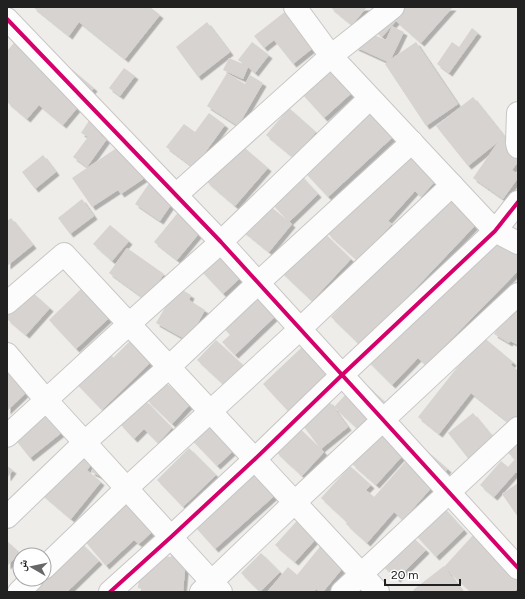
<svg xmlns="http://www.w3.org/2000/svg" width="525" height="599" font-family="Figtree,'Noto Naskh Arabic',sans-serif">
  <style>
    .building { fill: #d6d3d1; filter: url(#shadow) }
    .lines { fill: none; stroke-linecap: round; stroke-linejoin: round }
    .street-casing { stroke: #c8c7c6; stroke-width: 24 }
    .street { stroke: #fdfcfc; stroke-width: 22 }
    .cycleway-casing { stroke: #fff; stroke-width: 6 }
    .cycleway { stroke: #d6006c; stroke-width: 4 }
  </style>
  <defs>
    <filter id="shadow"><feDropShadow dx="3.5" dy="3.5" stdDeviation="0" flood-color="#0004"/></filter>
  </defs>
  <rect width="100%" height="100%" fill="#efedea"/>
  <g class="building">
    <path d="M33 7H150L160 15 125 59 79 22 69 36Z"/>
    <path d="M291 7 328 36 293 64 274 40 264 48 254 36Z"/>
    <path d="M330 7H367L352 25Z"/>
    <path d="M387 7H453L421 43 396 21 382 37 370 26Z"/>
    <path d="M207 22 230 52 198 77 176 47Z"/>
    <path d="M392 26 404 32 391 59 416 42 458 104 426 126 385 64 388 62 355 47 363 30 386 40Z"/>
    <path d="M472 28 478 33 449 73 437 64 452 42 459 47Z"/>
    <path d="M25 30 94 88 63 125 39 105 27 119 7 102V51Z"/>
    <path d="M252 42 269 55 255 73 248 67 243 79 223 70 229 58 245 65 238 60Z"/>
    <path d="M339 50 366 80 324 118 297 88Z"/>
    <path d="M124 68 135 76 120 96 109 88Z"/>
    <path d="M227 73 245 84 250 75 263 83 238 126 207 106Z"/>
    <path d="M379 91 408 123 328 197 299 166Z"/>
    <path d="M473 97 505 137 518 146V162L512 170 518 174V178L503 199 473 178 498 142 468 166 436 126Z"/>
    <path d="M289 108 316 132 294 158 266 135Z"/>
    <path d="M96 110 111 120 101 135 107 139 87 167 73 157 88 137 81 133Z"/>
    <path d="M209 113 225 125 194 168 166 147 184 124 195 132Z"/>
    <path d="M416 137 449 166 421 197 415 191 388 221 392 224 358 261 328 234Z"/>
    <path d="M127 141 149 175 121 194 118 190 92 207 72 178Z"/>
    <path d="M239 143 268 168 235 206 206 181Z"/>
    <path d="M43 155 56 172 35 189 22 172Z"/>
    <path d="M291 165 318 194 289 222 262 193Z"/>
    <path d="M152 179 177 196 160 221 135 204Z"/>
    <path d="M456 187 485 215 361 346 331 317Z"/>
    <path d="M260 198 292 224 269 252 237 226Z"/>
    <path d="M82 199 94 216 70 234 58 218Z"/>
    <path d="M189 199 212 218 177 260 154 242Z"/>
    <path d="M11 218 33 245 7 266V221Z"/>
    <path d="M110 225 129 241 112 261 93 244Z"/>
    <path d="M317 226 351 259 312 301 277 268Z"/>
    <path d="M502 231 518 247V271L426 365 418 358 392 385 367 360Z"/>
    <path d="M226 233 255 264 223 294 194 263Z"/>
    <path d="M127 248 164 274 146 300 109 273Z"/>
    <path d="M260 277 287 305 235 355 222 342 230 335 216 319Z"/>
    <path d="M25 286 50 308 26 335 7 319V306Z"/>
    <path d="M177 287 191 295 189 300 205 310 188 341 156 323Z"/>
    <path d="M82 288 110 317 76 349 49 320Z"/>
    <path d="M510 307 518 312V345L510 341 509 343 494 334Z"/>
    <path d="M317 333 343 361 289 412 263 384Z"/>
    <path d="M136 335 163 350 102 410 70 377 102 346 113 358Z"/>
    <path d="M482 336 513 362 511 365 518 371V420L513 426 471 393 439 434 418 417Z"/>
    <path d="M216 340 243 365 224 385 197 360Z"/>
    <path d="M7 349 37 382 7 411Z"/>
    <path d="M360 379 385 402 359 430 334 407Z"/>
    <path d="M165 382 176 392 183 384 197 397 172 424 147 400Z"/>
    <path d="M50 391 75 422 30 458 7 429Z"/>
    <path d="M145 400 172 428 158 443 144 429 134 439 120 424Z"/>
    <path d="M329 401 348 427 321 449 324 452 302 476 276 452 299 428 320 448 301 423Z"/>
    <path d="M219 410 246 439 217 466 190 438Z"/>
    <path d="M473 413 496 441 471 462 448 433Z"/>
    <path d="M392 420 416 441 376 485 352 464Z"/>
    <path d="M85 432 101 453 117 461 108 480 91 472 98 456 87 470 101 482 71 519 37 490Z"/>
    <path d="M518 441V474L516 472 494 497 480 485 501 461 508 467 515 459 508 453Z"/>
    <path d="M420 445 448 469 403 520 394 512 367 543 346 524 347 522 321 498 350 466 371 485 366 490 374 497Z"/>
    <path d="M189 448 216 475 183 507 157 480Z"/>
    <path d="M258 461 282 489 215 549 191 522Z"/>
    <path d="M7 466 13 470 7 478Z"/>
    <path d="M518 483V517L502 494Z"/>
    <path d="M140 488 167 518 139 544 134 540 106 566 84 540Z"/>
    <path d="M440 504 464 530 436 557 412 531Z"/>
    <path d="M305 512 325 529 295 562 275 545Z"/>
    <path d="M484 523 518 554V588L514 592H471L446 569 463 592H415L413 590 444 566V567Z"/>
    <path d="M70 532 99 561 67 592H8L21 579H44V557Z"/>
    <path d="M408 533 426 550 397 579 380 563Z"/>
    <path d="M327 538 351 558 323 592H320L316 589 314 592H269L268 591 288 567 297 575Z"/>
    <path d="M7 541 20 553 7 566Z"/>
    <path d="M171 548 187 549 183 592H142V589L138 588 142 553 171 557Z"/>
    <path d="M261 553 280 572 260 592 241 573Z"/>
  </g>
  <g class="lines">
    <g class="street-casing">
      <g id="street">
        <path d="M295 7 331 56 495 231 518 243"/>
        <path d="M7 19 221 242 518 568"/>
        <path d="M518 113 517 143 518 147"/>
        <path d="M176 195 331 56 393 7"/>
        <path d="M7 303 64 254 378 592"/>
        <path d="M7 354 46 400 221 592"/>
        <path d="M7 436 129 324 221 242 370 98"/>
        <path d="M7 517 85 442 169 367 258 283 412 142"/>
        <path d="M44 568 127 488 300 329 452 185"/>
        <path d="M19 592 32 579"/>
        <path d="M110 592 171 537 255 459 342 375 495 231 518 202"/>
        <path d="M201 592 295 502 518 294"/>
        <path d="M342 592 518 428"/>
      </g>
    </g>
    <use href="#street" class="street"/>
    <g class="cycleway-casing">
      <g id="cycleway">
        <path d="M7 19 221 242 518 568"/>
        <path d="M110 592 171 537 255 459 342 375 495 231 518 202"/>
      </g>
    </g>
    <use href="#cycleway" class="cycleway"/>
  </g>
  <rect width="525" height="599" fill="none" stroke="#212121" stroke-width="16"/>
  <g transform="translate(32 567) rotate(279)"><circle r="19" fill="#ffffff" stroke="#a6a6a6"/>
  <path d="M0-3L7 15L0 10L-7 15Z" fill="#696867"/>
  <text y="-6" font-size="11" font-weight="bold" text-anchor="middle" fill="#212121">ش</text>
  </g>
  <path d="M385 579v6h75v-6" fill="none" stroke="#212121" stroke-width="2"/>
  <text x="391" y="579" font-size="12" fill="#212121" stroke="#ffffff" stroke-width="3" paint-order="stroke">20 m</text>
</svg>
